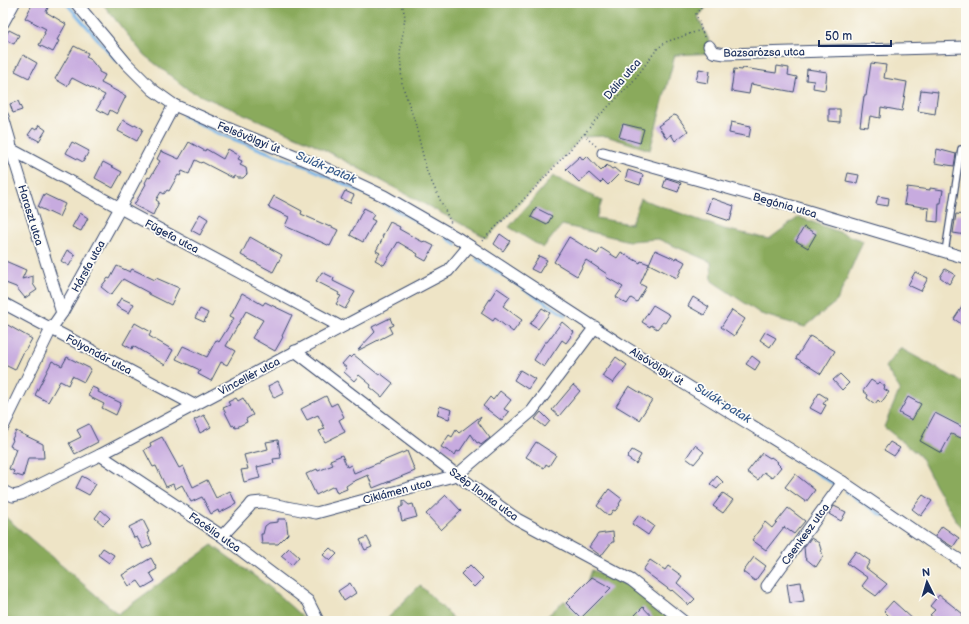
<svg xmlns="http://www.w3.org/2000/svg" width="969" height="624" font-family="'Balsamiq Sans',sans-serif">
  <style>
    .forest { fill: #8aaa5c; stroke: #526c5d }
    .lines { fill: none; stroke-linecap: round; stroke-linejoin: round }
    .stream { stroke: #75b3e8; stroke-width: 3 }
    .building { fill: #c7abdf }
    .lane-casing { stroke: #3b4a6e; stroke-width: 8 }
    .street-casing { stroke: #3b4a6e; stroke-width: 13 }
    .path { stroke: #3b4a6e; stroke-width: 1.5; stroke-dasharray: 1 3; stroke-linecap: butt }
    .lane { stroke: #fff; stroke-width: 5.5 }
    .street { stroke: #fff; stroke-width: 11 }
    .labels { text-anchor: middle; stroke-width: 3.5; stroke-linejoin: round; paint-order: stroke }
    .street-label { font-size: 11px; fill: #1b2f5e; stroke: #fdfcf7 }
    .water-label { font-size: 12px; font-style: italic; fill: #3a5d8e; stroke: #fdfcf7 }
  </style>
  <rect width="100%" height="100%" fill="#fdfcf7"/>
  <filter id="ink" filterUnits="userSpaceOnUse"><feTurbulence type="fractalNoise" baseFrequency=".025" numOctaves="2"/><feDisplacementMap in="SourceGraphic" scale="8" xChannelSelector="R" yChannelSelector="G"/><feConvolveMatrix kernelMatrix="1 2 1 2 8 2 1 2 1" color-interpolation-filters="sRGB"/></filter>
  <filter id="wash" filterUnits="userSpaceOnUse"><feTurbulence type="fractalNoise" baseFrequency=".012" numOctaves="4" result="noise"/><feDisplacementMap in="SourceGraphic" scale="16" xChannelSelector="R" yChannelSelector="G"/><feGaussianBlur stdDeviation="0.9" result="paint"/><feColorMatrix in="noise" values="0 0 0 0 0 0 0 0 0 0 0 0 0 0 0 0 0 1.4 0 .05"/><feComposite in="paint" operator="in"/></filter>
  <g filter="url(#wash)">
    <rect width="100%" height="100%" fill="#eee4c6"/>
    <g class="forest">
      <path d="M102 3H710L698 17 715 53 675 55 650 150 606 136 582 137 487 238 312 143 190 91 144 55Z"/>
      <path d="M553 176 602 201 596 218 631 224 641 199 724 229 769 239 799 217 863 241 837 301 805 327 761 314 712 281 711 262 658 239 629 241 562 225 543 248 509 227Z"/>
      <path d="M900 348 966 384V531L957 522 935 485 920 456 884 427 900 389 885 367Z"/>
      <path d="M3 515 118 614 212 545 267 585 307 621H3Z"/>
      <path d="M592 570 636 589 675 621H542L564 601 579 607Z"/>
      <path d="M420 585 456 621H390L388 618Z"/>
    </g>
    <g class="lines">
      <g class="stream">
        <path d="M66 3 116 60"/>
        <path d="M183 116 217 133 307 167 370 196 420 223"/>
        <path d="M447 238 457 245"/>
        <path d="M477 259 565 315"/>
        <path d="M787 454 835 485"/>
        <path d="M846 492 883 516"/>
      </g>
    </g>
    <g id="blocks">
      <g class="building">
        <path d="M33 3H50L46 12 66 24 57 40 59 41 53 52 39 45 45 33H44L46 29 25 18Z"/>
        <path d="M9 30 19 35 14 44 4 39Z"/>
        <path d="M74 46 88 53 86 57 90 59 99 70V72L105 75 101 83 126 96 117 114 110 110 108 115 97 109 105 95 72 78 67 86 55 79Z"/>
        <path d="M23 55 37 63 29 78 15 71Z"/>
        <path d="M871 63 886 65 884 78 907 82 902 111 881 107 880 118 870 116 868 127 860 126 864 96H866Z"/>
        <path d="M777 66 789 68 788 75 797 77 794 92 751 84 749 94 731 91 734 69 742 70 743 68 776 73Z"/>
        <path d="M699 69 710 71 708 83 696 81Z"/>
        <path d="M807 69 827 72 825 90 813 88 814 81 806 80Z"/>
        <path d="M921 90 938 92 935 114 918 111Z"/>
        <path d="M18 101 22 110 13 113 10 104Z"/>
        <path d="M829 109H840V122L829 121Z"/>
        <path d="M674 115 677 116 688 131 675 141 671 134 667 139 658 126Z"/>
        <path d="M123 120 134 126 135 124 143 129 137 141 118 131Z"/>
        <path d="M731 122 751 126 749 137 729 133Z"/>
        <path d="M623 124 644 129 640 143 619 137Z"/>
        <path d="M39 125 46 130 39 141 28 135 33 128 36 130Z"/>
        <path d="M72 142 89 151 83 162 66 153Z"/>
        <path d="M189 142 205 151 206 149 223 159 228 149 240 156 238 159 242 161 240 165 246 168 247 174 243 178H238L234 176 233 178 202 162 201 163 195 160 189 174 182 171 180 176 178 175 169 191 167 190 164 194 161 192 156 200 159 202 153 215 134 205 146 184 145 183 148 177 150 178 160 161 157 159 161 151 179 159Z"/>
        <path d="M937 149 956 154 954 166 935 163Z"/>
        <path d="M580 156 583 160 587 156 601 171 607 165 612 169 614 168 620 173 608 185 603 180 600 183 589 173 579 182 566 169Z"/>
        <path d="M103 162 122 172 113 188 95 178Z"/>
        <path d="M628 170 643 175 640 185 625 180Z"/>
        <path d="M848 173 859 175 857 183 846 181Z"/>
        <path d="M666 178 681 183 678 192 663 187Z"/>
        <path d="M907 187 930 190V188L943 190 941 203H939L938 222 928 221 929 208 904 204Z"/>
        <path d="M345 191 354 195 350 203 341 199Z"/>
        <path d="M44 194 65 204 59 217 38 207Z"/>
        <path d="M274 196 302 211 301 214 330 227V226L338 230 330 246 285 226 289 217 268 207Z"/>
        <path d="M878 196 889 198 888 206 876 204Z"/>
        <path d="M711 198 734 206 730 221 706 213Z"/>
        <path d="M364 208 372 212V214L374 215 371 219 375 221 363 242 350 235Z"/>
        <path d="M536 208 552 216 547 225 531 217Z"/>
        <path d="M80 213 88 218 81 231 72 227Z"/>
        <path d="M200 214 208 219 200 235 191 230Z"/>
        <path d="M956 214 966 215V235L953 233Z"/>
        <path d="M390 222 400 227 399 229 417 239 423 242 424 241 434 246 426 261 417 256 418 254 398 242 384 265 375 260 380 253 376 251 383 238 382 237Z"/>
        <path d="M804 227 816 234 808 248 796 241Z"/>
        <path d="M500 234 510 241 503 251 494 244Z"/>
        <path d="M250 237 282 255 273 272 241 255Z"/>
        <path d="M569 237 597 254 601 248 617 258 621 252 640 263 641 261 649 264 640 284 646 287 637 302 631 298 627 304 616 297 623 287 606 277 607 274 586 260 577 276 554 262Z"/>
        <path d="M67 250 75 255 69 266 61 261Z"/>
        <path d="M655 250 675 259 676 257 685 262 677 278 649 264Z"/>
        <path d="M539 256 547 260 539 273 531 269Z"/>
        <path d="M3 260 26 270 22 279 33 276V284L37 290 25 298 16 287 3 282Z"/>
        <path d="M117 266 130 272 132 269 155 280 156 278 179 288 171 305 149 294V293L123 279 111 295 101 287 108 278 110 279Z"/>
        <path d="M945 269 955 275 949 284 940 277Z"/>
        <path d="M322 272 334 278 333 281 355 292 345 309 336 304 341 296 338 295 339 293 316 281Z"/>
        <path d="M915 272 928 278 921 291 908 285Z"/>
        <path d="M497 288 510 297 503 306 522 320 513 332 495 318 493 321 481 313Z"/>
        <path d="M242 293 263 305 265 302 292 315 282 336 283 337 275 351 252 338 263 320 246 311 226 346 235 351 227 365 221 362 211 381 198 374 200 370 176 359 183 346 207 357 216 340 219 342 234 318 230 316Z"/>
        <path d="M693 297 709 307 704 315 688 306Z"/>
        <path d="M121 298 134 304 129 313 116 306Z"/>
        <path d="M966 301V327L954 319Z"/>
        <path d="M653 305 670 315 665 323 663 322 657 329 651 325 650 327 642 322Z"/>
        <path d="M542 308 550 313 538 329 530 324Z"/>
        <path d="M200 309 208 313 204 322 195 318Z"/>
        <path d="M732 310 745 319 734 336 721 327Z"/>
        <path d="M390 318 393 325 389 327 392 333 359 350H358L375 332 372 327Z"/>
        <path d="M562 322 574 332 566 343 562 340 544 367 534 360 545 342H547Z"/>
        <path d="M135 323 151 332 149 336 173 350 165 365 133 346 132 349 123 344Z"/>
        <path d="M6 324 32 339 25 351H24L15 370 3 364V328Z"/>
        <path d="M765 332 776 338 770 347 760 340Z"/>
        <path d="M810 336 835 351 821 374 796 358Z"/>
        <path d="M354 355 379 375 380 373 393 383 382 397 370 387 371 385 359 375 354 381 344 372 347 368 342 364 349 356 351 358Z"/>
        <path d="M752 356 760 362 755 370 746 364Z"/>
        <path d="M67 357 91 369 84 382 72 376 68 385 60 381 48 402 35 395 52 361 62 366Z"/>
        <path d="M616 357 627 365 613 383 602 376Z"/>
        <path d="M520 370 535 379 528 389 514 380Z"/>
        <path d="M840 374 849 383 842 390 833 380Z"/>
        <path d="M871 380 877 384 879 382 885 386 884 389 889 392 881 403 878 400 875 404 867 398 868 395 863 391Z"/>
        <path d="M278 381 284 393 274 398 268 386Z"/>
        <path d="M573 385 580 391 559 416 552 410Z"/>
        <path d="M629 386 652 400 639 420 616 406Z"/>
        <path d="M92 387 99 390 98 392 121 403 116 415 102 408 104 404 88 396Z"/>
        <path d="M500 391 511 400 504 409 509 412 502 421 483 406 490 397 493 400Z"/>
        <path d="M819 393 827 398 823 404 826 405 821 414 810 408Z"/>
        <path d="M326 396 331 406 337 403 344 417 339 420 345 432 325 442 319 431 325 429 318 415 307 420 301 409Z"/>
        <path d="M908 397 921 404 912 420 899 413Z"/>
        <path d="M236 398 238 401 243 398 253 415 246 419 247 422 235 428 234 425 232 426 223 408 230 405 228 402Z"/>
        <path d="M440 406 452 410 449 419 437 415Z"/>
        <path d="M541 412 550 421 545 427 535 419Z"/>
        <path d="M935 413 966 429V440L951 434 941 453 920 441Z"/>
        <path d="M204 415 211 427 200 433 194 420Z"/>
        <path d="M481 416 478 422 490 438 481 445 479 442 477 443 471 434 459 452 457 451 455 455 441 447 449 435 452 437 456 430 459 433Z"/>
        <path d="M89 424 98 442 75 454 69 443 81 437 77 430Z"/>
        <path d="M16 431 43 444 44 458H28L23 477 13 474 14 471 9 469 16 449 10 446 13 440 12 439Z"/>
        <path d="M162 437 179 468 183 466 193 487 207 480 216 498 230 491 236 504 219 513 218 510 211 514 202 497 191 502 182 485 175 489 173 484 166 487 156 466 153 467 144 450 151 446 150 443Z"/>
        <path d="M278 440 281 458 273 459 274 463 257 467 260 478 244 482 241 470 248 469 244 455 268 449 266 442Z"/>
        <path d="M536 442 556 455 549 466 546 464 544 468 526 457Z"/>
        <path d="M890 442 900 448 894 456 884 450Z"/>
        <path d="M695 445 704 452 694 464 686 458Z"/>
        <path d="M632 450 641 455 636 464 627 458Z"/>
        <path d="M407 451 415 471 373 488 368 475 352 482 346 486 347 489 337 493 334 486 316 495 306 474 317 469 318 471 333 465 330 460 342 455 347 467 351 465 354 473Z"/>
        <path d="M762 453 770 458 771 457 778 462 777 463 781 467 772 478 764 472 758 480 747 472Z"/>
        <path d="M795 474 815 490 806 502 785 487Z"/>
        <path d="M82 476 96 484 89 495 76 488Z"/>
        <path d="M717 476 723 482 717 489 710 484Z"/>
        <path d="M609 489 622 499 619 504 620 505 615 511 613 510 609 516 597 506Z"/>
        <path d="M723 493 733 500 723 513 713 506Z"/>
        <path d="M446 495 461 511 441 530 426 514Z"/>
        <path d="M923 495 932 501 921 516 912 509Z"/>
        <path d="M403 500 409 505 413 504 417 517 402 521 399 508 403 506Z"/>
        <path d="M834 506 846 512 841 521 829 514Z"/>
        <path d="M788 508 805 521 794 534 784 527 766 550 752 540 765 522 772 528Z"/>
        <path d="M101 510 110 518 103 525 95 518Z"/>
        <path d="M639 515 654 526 648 535 632 524Z"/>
        <path d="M278 519H286L288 534 278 544H262L261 534H263L265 526 269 523 278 522Z"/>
        <path d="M143 520 149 532 147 533 152 544 143 549 137 537 134 538 129 527Z"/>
        <path d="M942 526 959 538 953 547 935 536Z"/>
        <path d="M613 532 614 542H612L601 556 589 547 598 534Z"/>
        <path d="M367 537 372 547 365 550 360 540Z"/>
        <path d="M811 538 819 543 823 556 816 567 805 558 804 547Z"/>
        <path d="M103 548 114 555 109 563 98 555Z"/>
        <path d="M289 548 299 557 292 565 281 556Z"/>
        <path d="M330 548 337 554 330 561 323 555Z"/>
        <path d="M856 551 870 561 866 568 887 584 876 596 862 586 868 578 847 563Z"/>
        <path d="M754 557 766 566 755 581 743 572Z"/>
        <path d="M151 558 157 569 150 573 155 581 143 588 138 581 129 586 122 575Z"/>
        <path d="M650 560 665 570 668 566 682 576 677 583 695 599 689 605 672 590 671 591 643 570Z"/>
        <path d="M470 565 483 578 474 587 461 574Z"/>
        <path d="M592 577 611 588 581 618 566 603Z"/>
        <path d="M801 582 804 601 790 603 787 584Z"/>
        <path d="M350 583 356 593 344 601 338 591Z"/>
        <path d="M939 595 963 614 957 621H938L930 615 935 610 930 606Z"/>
        <path d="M893 601 915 621H894L884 611Z"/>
        <path d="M643 607 656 621H640L635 615Z"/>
      </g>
    </g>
  </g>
  <g filter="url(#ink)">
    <use href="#blocks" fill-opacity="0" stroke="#3b4a6e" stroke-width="1"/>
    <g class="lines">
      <g class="lane-casing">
        <path id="lane" d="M945 252 961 149"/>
      </g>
      <g class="street-casing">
        <g id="street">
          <path d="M76 3 127 64 153 90 174 105 220 125 320 166 384 196 459 239 620 344 843 482 928 540 966 564"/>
          <path d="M3 23 14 3"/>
          <path d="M709 46 713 52 725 54 966 47"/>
          <path d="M3 117 10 141 11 149 62 313"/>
          <path d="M3 145 341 327"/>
          <path d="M603 153 795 207 966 258"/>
          <path d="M3 303 194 405"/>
          <path d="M295 351 457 475 517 519 631 580 683 621"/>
          <path d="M3 427 51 329 62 313 120 208 174 105"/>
          <path d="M100 455 222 536 308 601 318 621"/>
          <path d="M3 491 13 496 21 494 100 455 448 271 469 246"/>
          <path d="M222 536 249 507 252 503 262 502 316 513 457 475 532 411 595 327"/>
          <path d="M767 586 843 482"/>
        </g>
      </g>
      <g class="path">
        <path d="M402 3 405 17 400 54 402 84 415 122 427 172 451 223"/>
        <path d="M704 37 696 14 704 3"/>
        <path d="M596 146 588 139 585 133 598 117 631 84 657 49 666 42 701 30"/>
        <path d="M482 241 536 187 585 133"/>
      </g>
      <use href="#lane" class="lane"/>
      <use href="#street" class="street"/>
    </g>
  </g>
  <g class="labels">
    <g class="street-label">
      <text transform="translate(764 52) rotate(-1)" y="4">Bazsarózsa utca</text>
      <text transform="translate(622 79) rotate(-49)" y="4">Dália utca</text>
      <text transform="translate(249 137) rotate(22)" y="4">Felsővölgyi út</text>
      <text transform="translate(785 205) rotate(16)" y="4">Begónia utca</text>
      <text transform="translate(31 215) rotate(73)" y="4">Haraszt utca</text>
      <text transform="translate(172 236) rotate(28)" y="4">Fügefa utca</text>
      <text transform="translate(88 266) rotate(-61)" y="4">Hársfa utca</text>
      <text transform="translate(99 354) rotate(28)" y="4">Folyondár utca</text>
      <text transform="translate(657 366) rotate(32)" y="4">Alsóvölgyi út</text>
      <text transform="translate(249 376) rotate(-28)" y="4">Vincellér utca</text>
      <text transform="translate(397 491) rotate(-15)" y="4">Ciklámen utca</text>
      <text transform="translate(484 494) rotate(36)" y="4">Szép Ilonka utca</text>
      <text transform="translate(215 532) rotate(35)" y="4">Facélia utca</text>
      <text transform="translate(805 534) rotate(-54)" y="4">Csenkesz utca</text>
    </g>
    <g class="water-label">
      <text transform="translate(326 167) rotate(23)" y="4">Sulák-patak</text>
      <text transform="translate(723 403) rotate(32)" y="4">Sulák-patak</text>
    </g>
  </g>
  <rect width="969" height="624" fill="none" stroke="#fdfcf7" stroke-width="16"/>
  <g transform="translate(927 582) rotate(355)" stroke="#fdfcf7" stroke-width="3" paint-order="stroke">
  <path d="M0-3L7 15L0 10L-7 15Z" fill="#1b2f5e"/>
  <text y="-6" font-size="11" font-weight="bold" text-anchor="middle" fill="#1b2f5e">N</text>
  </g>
  <path d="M819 40v6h72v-6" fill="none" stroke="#1b2f5e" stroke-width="2"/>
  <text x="825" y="40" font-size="12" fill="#1b2f5e" stroke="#fdfcf7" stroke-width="3" paint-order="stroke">50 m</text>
</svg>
